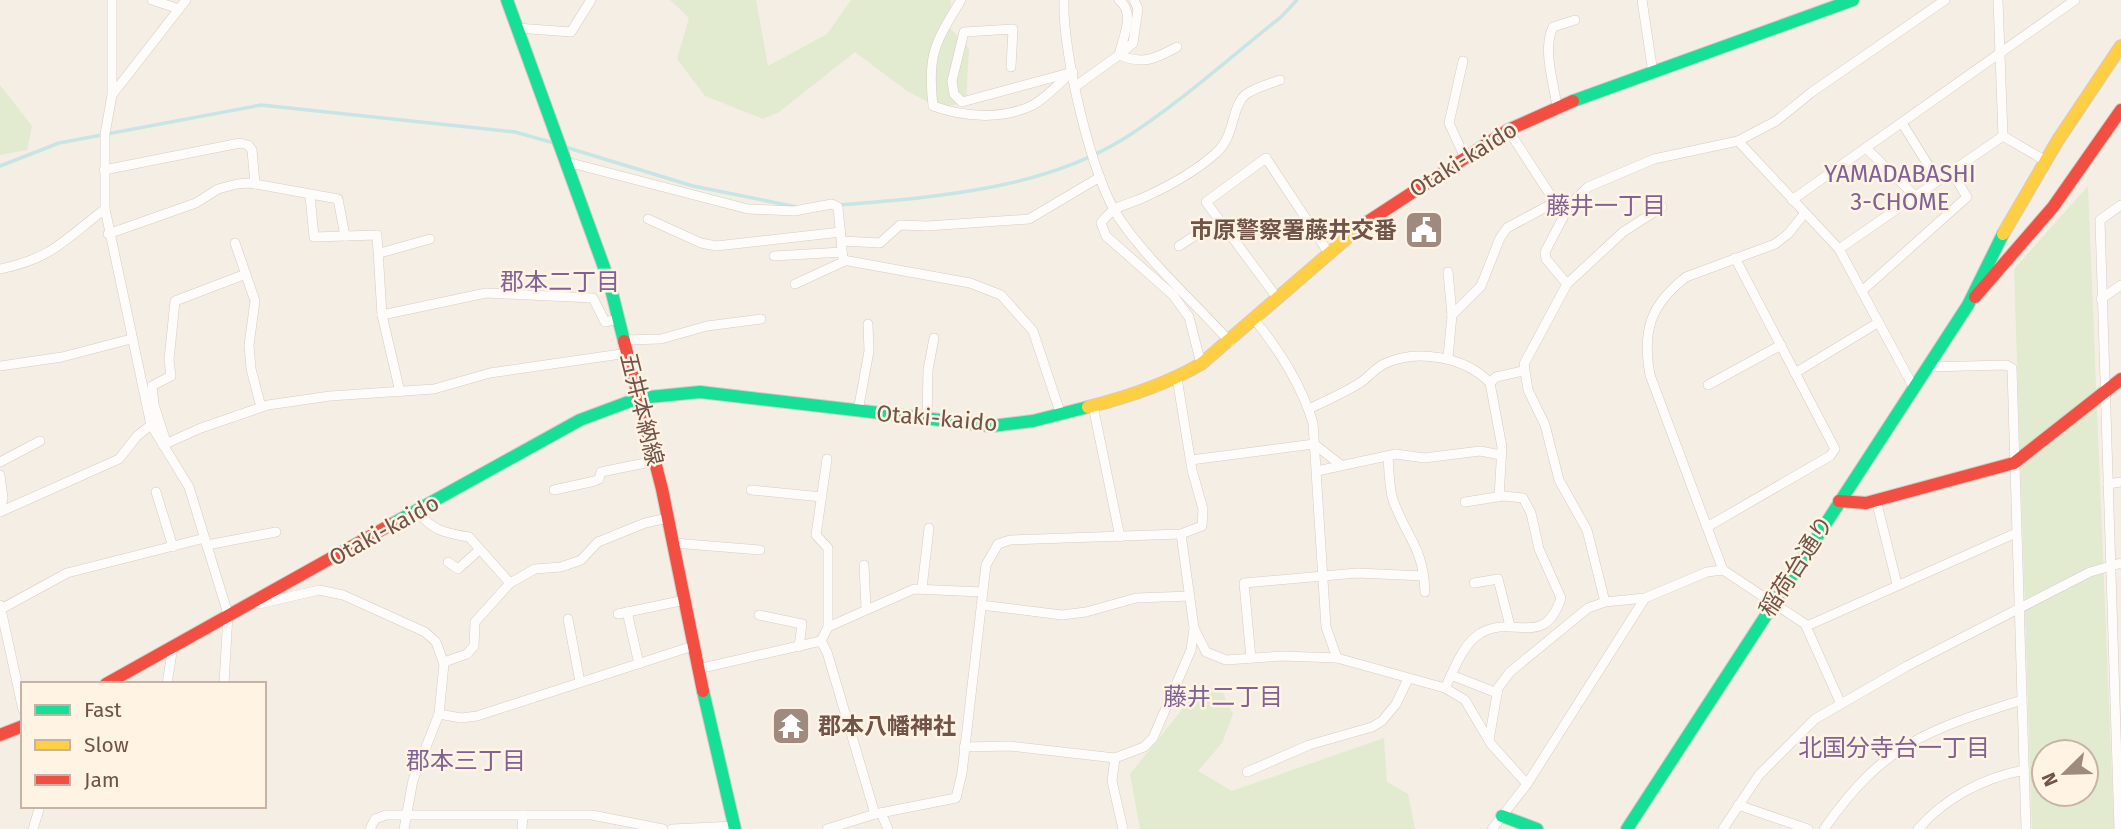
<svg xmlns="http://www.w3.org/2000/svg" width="2121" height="829" font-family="'Fira Sans','Noto Sans JP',sans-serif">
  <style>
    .green { fill: #e2ebcf; fill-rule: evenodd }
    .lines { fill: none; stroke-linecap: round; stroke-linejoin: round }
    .stream { stroke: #c7e5e5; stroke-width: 3.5 }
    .street-casing { stroke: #d6cbc4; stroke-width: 10 }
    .fast-casing { stroke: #d5cac2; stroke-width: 14 }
    .slow-casing { stroke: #d5cac2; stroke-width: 14 }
    .jam-casing { stroke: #d5cac2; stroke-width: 14 }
    .street { stroke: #fefcfb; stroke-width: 9 }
    .fast { stroke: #16e098; stroke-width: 12 }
    .slow { stroke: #ffcf43; stroke-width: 12 }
    .jam { stroke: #f24e42; stroke-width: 12 }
    .labels { text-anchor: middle; stroke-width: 5; stroke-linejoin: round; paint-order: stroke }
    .street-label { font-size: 23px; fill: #725347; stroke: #fff3e4 }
    .poi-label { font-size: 23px; font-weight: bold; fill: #725347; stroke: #fff3e4; text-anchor: end }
    .neighbourhood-label { font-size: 24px; fill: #816295; stroke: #fff3e4 }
  </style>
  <rect width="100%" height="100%" fill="#f5eee5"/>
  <g class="green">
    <path d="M670 0H756L768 66 827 34 851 0H951L949 27 969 48 966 103 938 107 907 91 855 52 779 112 763 119 705 96 677 59 689 18Z"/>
    <path d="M0 85 32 126 27 150 0 155Z"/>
    <path d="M2088 186 2114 829H2032L2014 269ZM2044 752H2086V794H2044Z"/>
    <path d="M1201 686 1221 689 1233 714 1222 743 1198 771 1232 791 1384 738 1387 782 1408 794 1415 829H1140L1130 774Z"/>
  </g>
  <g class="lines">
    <g class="stream">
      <path d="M565 147 693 186 797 207"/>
      <path d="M0 166 59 143 261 105 515 132 554 143"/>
      <path d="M840 205C935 197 1042 190 1125 138 1180 103 1230 57 1281 17L1297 0"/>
    </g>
    <g class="street-casing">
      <g id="street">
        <path d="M112 0V94"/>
        <path d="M152 0 179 9"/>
        <path d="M186 0 112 95 105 134V209L151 425 189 487 228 614 224 684"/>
        <path d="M961 0C935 43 927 54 933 106 964 117 1000 120 1031 106 1045 99 1058 84 1070 74"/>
        <path d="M1064 0C1062 51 1091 175 1119 218 1147 260 1196 304 1230 342"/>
        <path d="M1134 0 1138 9 1133 43 1119 55C1143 65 1155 59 1177 47"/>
        <path d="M1642 0 1653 73"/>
        <path d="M1998 0 2003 136"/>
        <path d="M517 28 571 32 591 0"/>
        <path d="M1463 61 1449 123 1464 156"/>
        <path d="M1011 67 1013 29 964 32 952 81 954 94 962 102 1073 72"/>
        <path d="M1076 86 1119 55C1123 37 1136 13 1119 0"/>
        <path d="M1557 107C1554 83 1542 49 1553 27L1575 20"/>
        <path d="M1902 123 1938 181"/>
        <path d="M1508 130 1553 199 1566 211"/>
        <path d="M2003 136 2044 160"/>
        <path d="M1738 141 1839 249 1914 388"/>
        <path d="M1866 148 1916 197"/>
        <path d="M567 162 748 209 794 211 832 204 838 207 843 260 970 283 1001 295 1033 331 1061 415"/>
        <path d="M104 170 240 143 248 145 252 150 255 184"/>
        <path d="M310 196 314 237 377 235 382 315 400 392"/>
        <path d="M1792 200 2075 0"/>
        <path d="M1804 214 1788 234 1775 244 1686 277C1650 305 1642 331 1650 375L1723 570 1805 624 1840 702"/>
        <path d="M648 219 701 243 716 246 841 232"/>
        <path d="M108 234 196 203 218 189 237 184 250 183 338 199 345 236"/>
        <path d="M842 241 880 243 900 225 927 226 1029 219 1100 177"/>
        <path d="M235 243 255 301 249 345 251 369 261 407"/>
        <path d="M1179 246 1219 220"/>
        <path d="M1839 249 2003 136"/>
        <path d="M380 253 430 239"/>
        <path d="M774 256 842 252"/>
        <path d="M0 269C53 258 64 240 105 209"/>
        <path d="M1448 272 1452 315"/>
        <path d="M795 284 845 261"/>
        <path d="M1567 284 1546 259 1545 252 1570 204 1588 187 1654 159 1738 141 1776 121 1812 92 1945 0"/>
        <path d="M1862 291 1967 197 1952 172"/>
        <path d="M1278 299 1206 202 1266 158 1328 252"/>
        <path d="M2101 299 2121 285"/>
        <path d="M382 315 486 293 593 298 605 322 619 319"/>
        <path d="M1255 320C1280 352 1301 384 1313 423L1326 627 1337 658"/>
        <path d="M624 340 661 339 707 326 761 319"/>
        <path d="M1448 358 1452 315 1481 286 1500 238 1507 228 1555 202"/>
        <path d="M1201 364 1189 317 1173 295 1106 236 1101 223C1117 202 1125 207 1147 196 1171 185 1196 171 1216 153 1235 137 1231 108 1245 95 1254 88 1269 84 1280 80"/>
        <path d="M0 366 62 357 131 339"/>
        <path d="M1927 367 2006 365 2012 368 2026 829"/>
        <path d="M1795 373 1879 322"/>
        <path d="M1490 383 1496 377 1523 371"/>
        <path d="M1708 385 1781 345"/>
        <path d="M1093 406 1120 537"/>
        <path d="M1309 409C1325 401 1342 394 1358 384 1367 379 1374 369 1384 364 1416 348 1466 357 1490 383L1502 447 1499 497"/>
        <path d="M858 411 869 351 868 324"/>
        <path d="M927 420 928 370 934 338"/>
        <path d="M166 442 154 405 152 386 171 376 169 360 175 301 246 274"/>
        <path d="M163 445 201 428 268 405 330 396 434 389 490 373 628 353"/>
        <path d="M1388 456C1389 470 1389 487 1393 500 1407 539 1423 545 1425 592"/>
        <path d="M827 459 816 535 828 548V627"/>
        <path d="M1191 460 1314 444 1341 465"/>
        <path d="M0 462 40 441"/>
        <path d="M1317 471 1396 454 1424 458 1480 451 1501 455"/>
        <path d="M0 475 3 498 0 512"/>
        <path d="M2108 484 2121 482"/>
        <path d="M554 490 595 481 599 479 601 472 655 461"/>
        <path d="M751 490 822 497"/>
        <path d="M156 492 173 547"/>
        <path d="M1876 500 1897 584"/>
        <path d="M0 512 119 459 137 436 151 425"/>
        <path d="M418 512C433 531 445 533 469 537L510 583"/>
        <path d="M1707 527 1830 456 1835 449 1735 258"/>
        <path d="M1181 534 1194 628 1206 652 1226 660 1282 656 1337 658 1445 688 1465 700 1491 744 1527 784"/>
        <path d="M674 543 760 550"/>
        <path d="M207 545 276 532"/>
        <path d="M448 562 458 569 478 551"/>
        <path d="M864 565 866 608"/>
        <path d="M1474 583 1498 579 1510 626"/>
        <path d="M922 588 929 528"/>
        <path d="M1605 602 1587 530 1559 480 1545 425 1528 390 1524 364 1567 284 1623 232 1662 207"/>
        <path d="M259 604 319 590 343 595 425 632 436 642 444 664 439 714 413 780 404 829"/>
        <path d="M0 605 23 710"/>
        <path d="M981 605 1062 615 1086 612 1136 598 1190 596"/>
        <path d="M1 609 67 573 205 538"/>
        <path d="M627 612 639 664"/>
        <path d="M618 614 685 600"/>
        <path d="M759 615 802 624 799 647"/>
        <path d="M568 619 580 682"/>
        <path d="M1807 626 2016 533"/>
        <path d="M821 641 827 652 875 814"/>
        <path d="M821 641 828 627 914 589 982 592"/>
        <path d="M1251 658 1244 583 1357 573 1424 576"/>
        <path d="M444 662 467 654 474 646 475 622 510 583 535 569 561 567 581 560 598 542 645 523 668 518"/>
        <path d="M698 669 821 641"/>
        <path d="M1451 675 1497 693"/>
        <path d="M167 684 173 646"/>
        <path d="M1445 688C1454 670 1463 643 1481 633 1513 614 1544 650 1561 598L1539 549 1531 513 1523 498 1503 496 1465 502"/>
        <path d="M439 714 461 718 477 716 693 646"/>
        <path d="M1489 740 1498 688 1510 672 1588 608 1605 602 1645 598 1707 572 1723 570"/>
        <path d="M964 747 1010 746 1115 758 1144 747 1153 738 1191 650 1194 629"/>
        <path d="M1115 758 1112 781 1123 829"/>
        <path d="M1247 772 1309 745 1372 727 1382 721 1396 704 1408 679"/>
        <path d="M1738 805 1808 829"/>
        <path d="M881 813 888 829"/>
        <path d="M33 829 40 806"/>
        <path d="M370 829 375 819 386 815H592L663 829"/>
        <path d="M522 829 523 815"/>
        <path d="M672 829 735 826"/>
        <path d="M827 829 875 814 956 798 962 773 986 565 998 544 1010 540 1181 534 1202 526 1203 509 1192 470 1177 378"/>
        <path d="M1492 829 1527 784 1645 598"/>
        <path d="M1723 829 1759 775 1815 719 1907 666 2090 572 2121 563"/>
        <path d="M1824 829C1883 744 1927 730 2022 700"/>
        <path d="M1918 829C1945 798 1983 778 2024 770"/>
        <path d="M2119 829 2100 220 2121 205"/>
      </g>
    </g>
    <g class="fast-casing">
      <g id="fast">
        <path d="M507 0 609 281 624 341"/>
        <path d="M1573 101 1853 0"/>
        <path d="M392 524 580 420 639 398 700 392 992 426 1033 421 1088 407"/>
        <path d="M703 691 735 829"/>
        <path d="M1502 816 1537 829"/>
        <path d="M1627 829 1968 305 2003 234"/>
      </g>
    </g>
    <g class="slow-casing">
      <g id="slow">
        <path d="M2003 234 2058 140 2121 46"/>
        <path d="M1088 407C1128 397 1165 385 1201 364L1361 226"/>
      </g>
    </g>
    <g class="jam-casing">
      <g id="jam">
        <path d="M1361 226 1508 130 1573 101"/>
        <path d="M1975 297 2053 207 2121 110"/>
        <path d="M624 341 662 489 703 691"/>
        <path d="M1839 501 1866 503 2014 463 2121 379"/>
        <path d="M106 684 392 524"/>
        <path d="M0 735 23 726"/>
      </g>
    </g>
    <use href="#street" class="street"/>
    <use href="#fast" class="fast"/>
    <use href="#slow" class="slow"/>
    <use href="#jam" class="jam"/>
  </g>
  <defs>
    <g id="civic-square" transform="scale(2.0125)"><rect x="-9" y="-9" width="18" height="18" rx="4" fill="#a0897e" stroke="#fff3e4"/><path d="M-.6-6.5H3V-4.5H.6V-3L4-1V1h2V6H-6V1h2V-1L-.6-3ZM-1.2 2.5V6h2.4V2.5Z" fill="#fff"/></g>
    <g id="temple-square" transform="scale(2.0125)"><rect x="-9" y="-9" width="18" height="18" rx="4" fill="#a0897e" stroke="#fff3e4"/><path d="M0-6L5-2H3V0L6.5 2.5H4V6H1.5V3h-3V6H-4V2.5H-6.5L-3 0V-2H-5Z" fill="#fff"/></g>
  </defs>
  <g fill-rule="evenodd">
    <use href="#civic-square" x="1424" y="230"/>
    <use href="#temple-square" x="791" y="726"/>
  </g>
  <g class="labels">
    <g class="street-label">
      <text transform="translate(1463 159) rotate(-32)" y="8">Otaki-kaido</text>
      <text transform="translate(642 409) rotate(76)" y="8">五井本納線</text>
      <text transform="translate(937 418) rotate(5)" y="8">Otaki-kaido</text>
      <text transform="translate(384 530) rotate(-29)" y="8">Otaki-kaido</text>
      <text transform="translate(1796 566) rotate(-57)" y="8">稲荷台通り</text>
    </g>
    <g class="poi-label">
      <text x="1397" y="238">市原警察署藤井交番</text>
      <text x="818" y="734" text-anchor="start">郡本八幡神社</text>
    </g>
    <g class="neighbourhood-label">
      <text x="1900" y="182">YAMADABASHI<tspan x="1900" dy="28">3-CHOME</tspan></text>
      <text x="1606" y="214">藤井一丁目</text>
      <text x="560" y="290">郡本二丁目</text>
      <text x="1223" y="705">藤井二丁目</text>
      <text x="1894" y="756">北国分寺台一丁目</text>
      <text x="466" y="769">郡本三丁目</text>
    </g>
  </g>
  <rect x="21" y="682" width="245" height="126" fill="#fff3e4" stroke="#c7b3a5" stroke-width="2"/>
  <rect x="35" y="705" width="35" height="10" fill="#16e098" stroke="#c7b3a5" stroke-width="2"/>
  <text x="84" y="717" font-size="21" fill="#725347">Fast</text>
  <rect x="35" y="740" width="35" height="10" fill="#ffcf43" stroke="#c7b3a5" stroke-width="2"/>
  <text x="84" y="752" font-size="21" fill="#725347">Slow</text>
  <rect x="35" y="775" width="35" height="10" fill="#f24e42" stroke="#c7b3a5" stroke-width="2"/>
  <text x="84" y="787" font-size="21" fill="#725347">Jam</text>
  <g transform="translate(2065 773) rotate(247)"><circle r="33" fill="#fff3e4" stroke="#c7b3a5" stroke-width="2"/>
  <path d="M0-5L12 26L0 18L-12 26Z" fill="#a0897e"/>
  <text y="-10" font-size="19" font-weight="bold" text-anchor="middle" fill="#725347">N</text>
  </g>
</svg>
